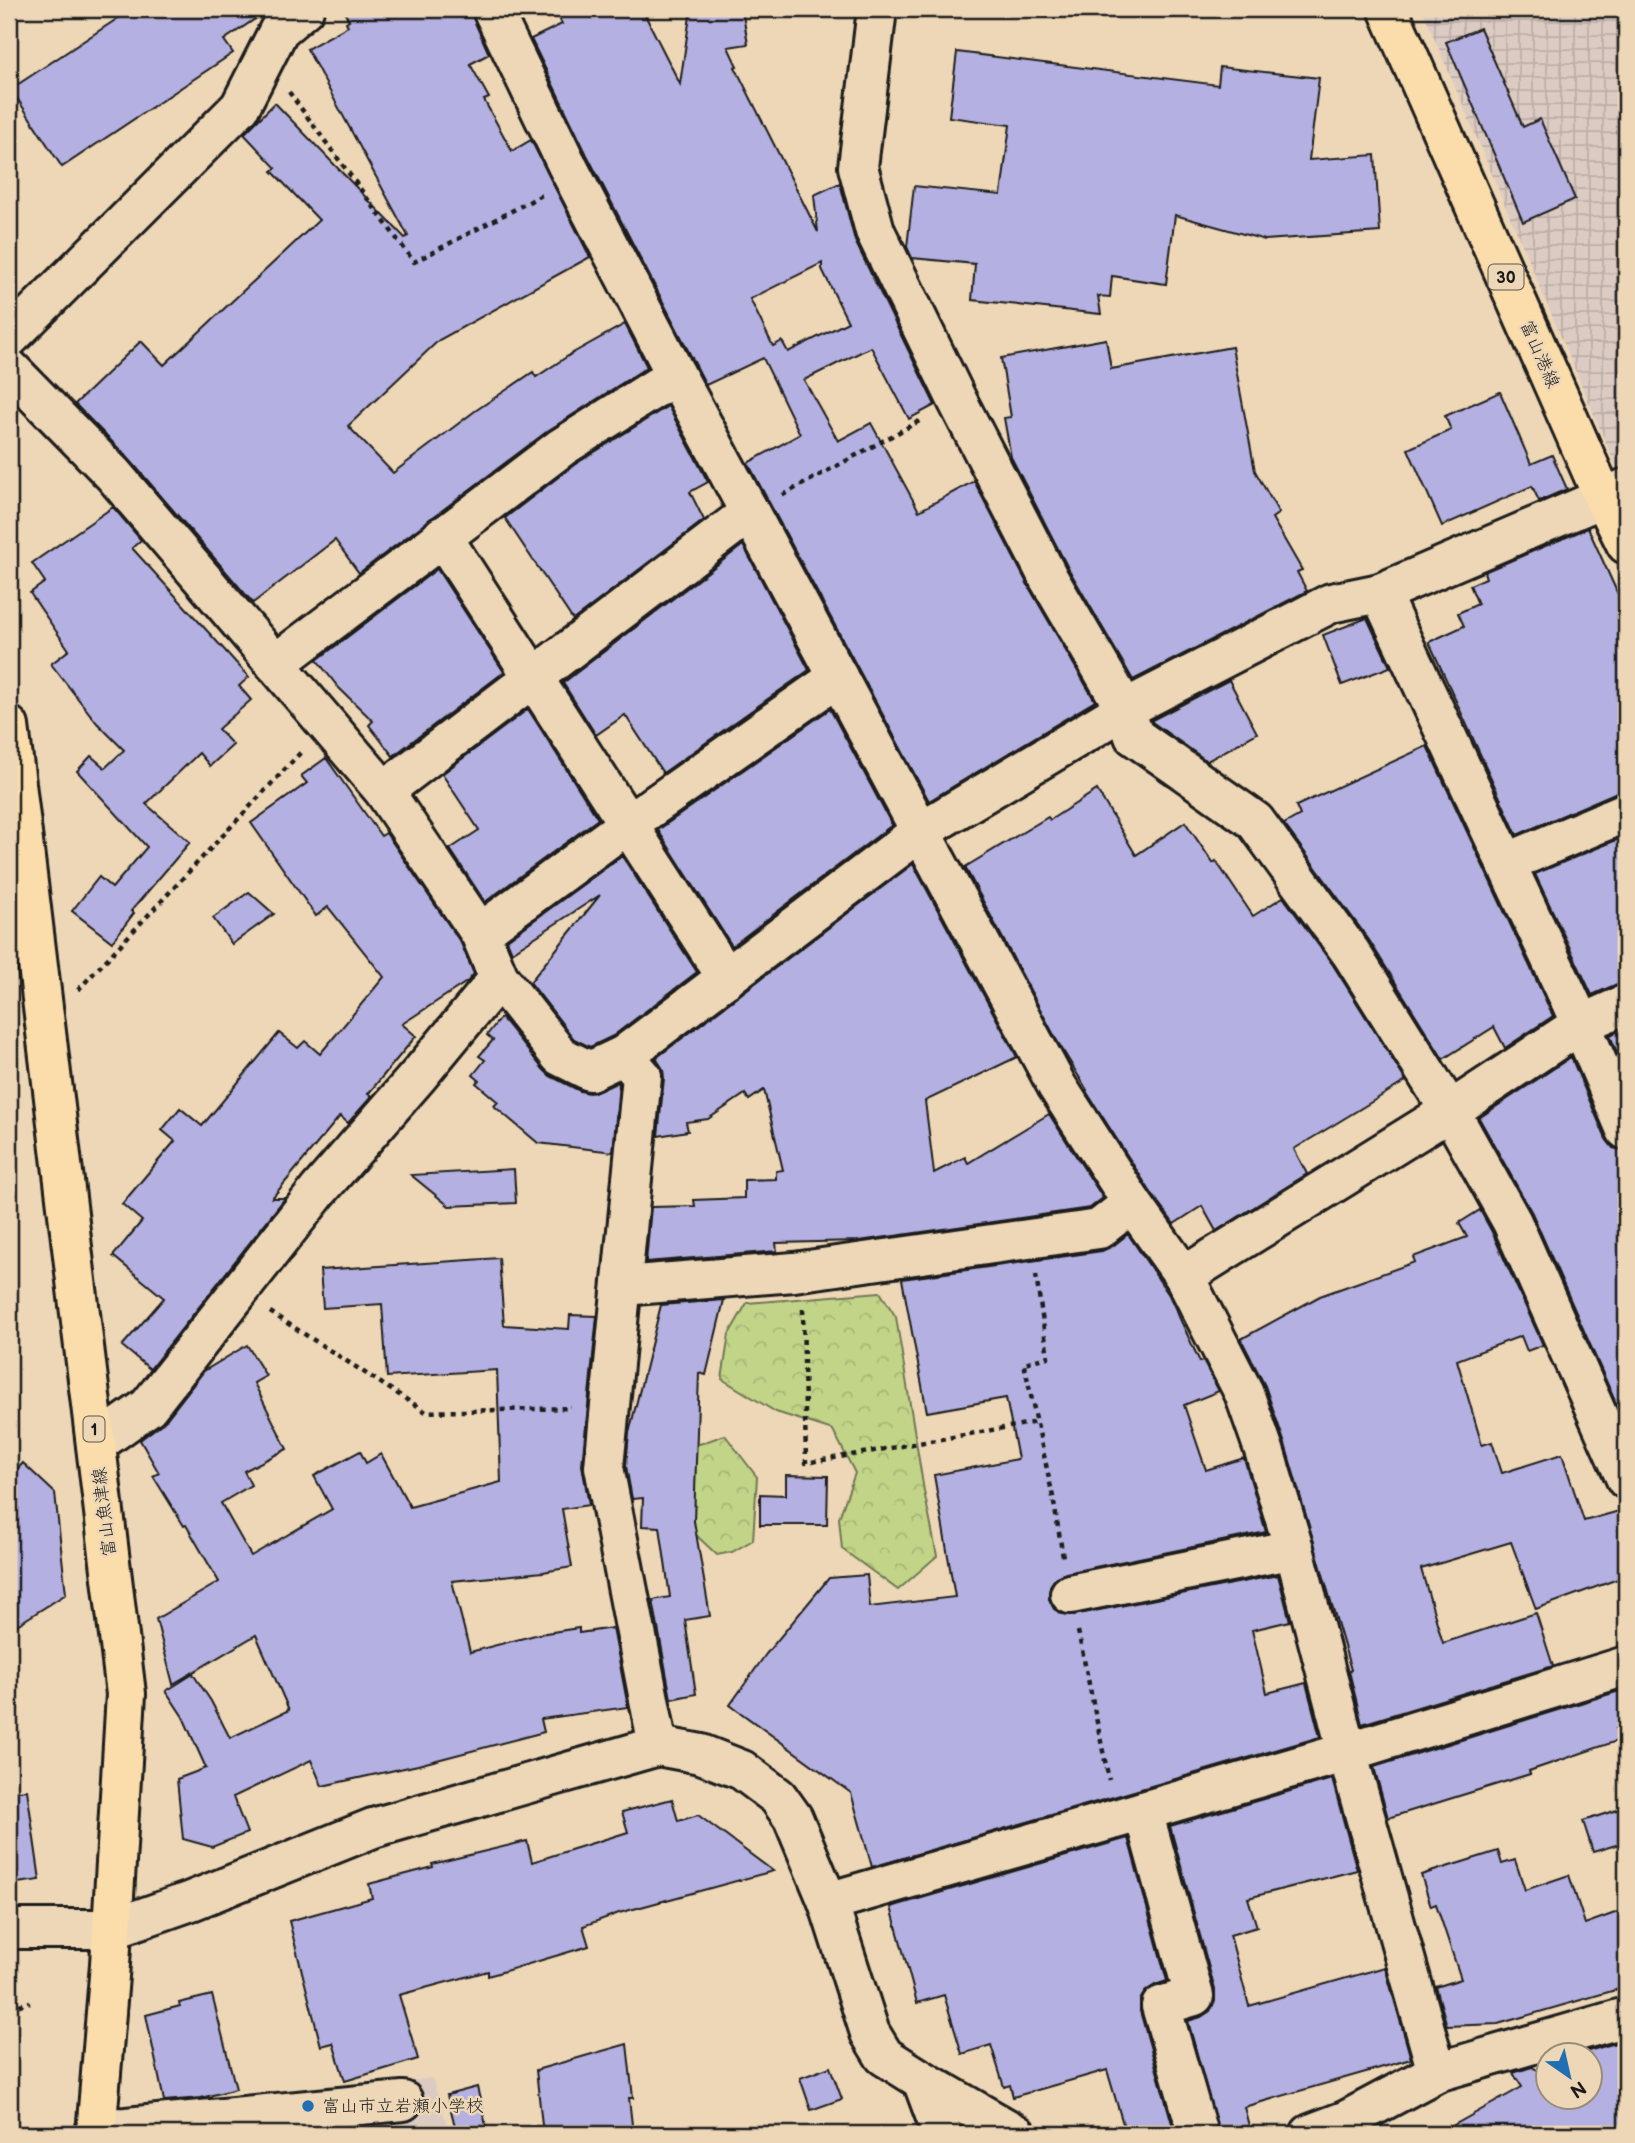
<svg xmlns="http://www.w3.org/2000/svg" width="1635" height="2143" font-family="'Balsamiq Sans','Klee One',sans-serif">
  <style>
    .built { fill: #dccbc3 }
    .industrial { fill: url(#industrial-grid) }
    .forest { fill: url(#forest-crowns); stroke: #6f7852; stroke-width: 2 }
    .building { fill: #b4b0e1; stroke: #1c1c1c; stroke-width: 2; fill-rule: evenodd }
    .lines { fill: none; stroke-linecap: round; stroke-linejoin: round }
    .minor-casing { stroke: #1c1c1c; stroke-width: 44 }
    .major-casing { stroke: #1c1c1c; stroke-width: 44 }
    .path { stroke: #1c1c1c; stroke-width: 4.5; stroke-dasharray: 5 5; stroke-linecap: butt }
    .minor { stroke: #edd7b6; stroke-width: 38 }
    .major { stroke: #fbddab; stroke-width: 38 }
    .poi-dot { fill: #1f6fb2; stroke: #edd7b6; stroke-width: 2.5 }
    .labels { text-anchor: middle; stroke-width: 5; stroke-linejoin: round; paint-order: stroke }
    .shield { fill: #edd7b6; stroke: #5b544a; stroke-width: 2 }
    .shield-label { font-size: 16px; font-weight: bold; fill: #1c1c1c }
    .street-label { font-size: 18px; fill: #1c1c1c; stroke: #edd7b6 }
    .poi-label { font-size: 18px; fill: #1c1c1c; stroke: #edd7b6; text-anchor: start }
  </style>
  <defs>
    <pattern id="industrial-grid" width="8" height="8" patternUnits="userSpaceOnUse" patternTransform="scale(1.75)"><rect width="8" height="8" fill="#dccbc3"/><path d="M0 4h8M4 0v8" fill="none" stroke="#bcaea7"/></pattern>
    <pattern id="forest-crowns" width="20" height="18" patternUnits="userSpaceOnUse" patternTransform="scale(1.75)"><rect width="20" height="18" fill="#c2d488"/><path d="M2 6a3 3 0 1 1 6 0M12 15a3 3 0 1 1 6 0" fill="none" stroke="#a6b575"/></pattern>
  </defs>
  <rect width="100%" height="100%" fill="#edd7b6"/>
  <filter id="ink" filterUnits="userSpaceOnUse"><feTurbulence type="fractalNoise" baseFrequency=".0143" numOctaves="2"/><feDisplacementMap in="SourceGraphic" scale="14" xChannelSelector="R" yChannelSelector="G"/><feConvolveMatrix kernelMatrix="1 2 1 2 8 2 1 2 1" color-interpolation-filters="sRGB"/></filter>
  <g filter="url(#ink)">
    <path class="built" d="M432 2078 450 2134H145L203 2105Z"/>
    <path class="industrial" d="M1422 9H1626V474L1620 476Z"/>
    <g class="forest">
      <path d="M880 1292 896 1317 924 1491 937 1556 898 1590 842 1549 839 1518 855 1473 833 1430 776 1412 722 1379 729 1334 747 1303Z"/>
      <path d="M725 1435 757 1477 753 1540 732 1552 717 1555 676 1516 682 1450Z"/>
    </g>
    <g class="building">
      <path d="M132 9H270L224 40 233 53 62 167 11 89Z"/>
      <path d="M342 9H469L489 54 470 64 489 98 484 100 512 151 531 140 590 257 439 340 348 426 393 473 475 411 533 372 536 377 571 354 625 324 647 367 549 430 359 573 335 540 253 603 130 460 75 404 141 341 164 365 319 220 272 171 276 168 244 134 275 103 405 238 408 236 307 49 348 26 346 22 349 20Z"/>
      <path d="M577 9H642L680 84 691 9H742L748 44 728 47 737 66 735 67 818 232 814 195 840 183 855 241 935 405 909 419 871 347 804 380 838 441 871 423 919 511 974 481 1030 589 1095 701 929 801 748 463 800 434 763 358 706 385 587 155 531 39 562 24 559 18ZM822 263V269L848 322 788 352 782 341 773 346 750 299Z"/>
      <path d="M1480 28 1523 127 1540 119 1575 199 1523 222 1446 42Z"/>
      <path d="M957 52 1218 85 1220 67 1319 78 1309 160 1375 155 1380 232 1265 240 1175 215 1166 284 1112 276 1110 297 1098 296 1101 314 972 300 975 264 912 258 907 247 914 186 1001 195 1010 125 949 117Z"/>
      <path d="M1106 339 1111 369 1232 347 1255 471 1279 513 1272 518 1302 570 1297 572 1307 591 1133 680 1068 568 1011 457 1004 418 1011 417 1001 358Z"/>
      <path d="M1500 392 1531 464 1552 455 1567 489 1539 501 1532 486 1442 526 1408 449 1451 430 1445 416Z"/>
      <path d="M668 406 708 482 690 492 704 520 573 620 505 518 574 465Z"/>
      <path d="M113 507 141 540 132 548 249 677 239 686 251 700 218 729 233 745 210 766 199 753 146 804 190 842 131 911 134 913 112 942 72 911 99 877 112 888 147 847 77 771 91 756 105 768 124 750 97 723 51 664 69 650 30 593 45 582 32 563Z"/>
      <path d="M1588 528 1626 612V791L1617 792 1517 835 1429 642 1464 626 1458 613 1478 604 1470 585 1486 578 1484 572Z"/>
      <path d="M743 545 809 670 663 773 625 715 596 735 563 683Z"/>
      <path d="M437 569 504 672 393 756 369 725 373 721 338 687 317 660Z"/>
      <path d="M1367 618 1390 667 1342 685 1323 635Z"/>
      <path d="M1229 680 1257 733 1207 761 1152 722V720Z"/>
      <path d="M528 709 598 819 485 902 450 849 479 830 442 774Z"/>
      <path d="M830 709 892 825 732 946 658 830Z"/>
      <path d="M1427 746 1553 1016 1505 1048 1494 1027 1443 1059 1369 940 1284 824 1300 815 1296 806Z"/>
      <path d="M326 758 381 836 386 833 461 943 474 974 468 981 402 1024 416 1036 368 1094 372 1096 348 1123 340 1116 272 1198H285L150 1369 122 1346 164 1298 113 1256 142 1221 122 1204 175 1141 162 1130 180 1108 202 1126 279 1033 298 1048 305 1041 320 1054 384 977 328 907 316 916 251 823 307 783 301 776Z"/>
      <path d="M1097 790 1136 855 1185 822 1213 863 1216 861 1253 916 1283 897 1333 965 1406 1081 1294 1149 1307 1174 1216 1231 1202 1206 1174 1224 1150 1191 1086 1091 1087 1090 1056 1039 965 867 1048 817 1050 820Z"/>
      <path d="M1626 836V982L1617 984 1592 995 1535 874Z"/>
      <path d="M622 856 697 972 613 1036 590 1047 574 1039 530 982 600 895 512 952 507 940Z"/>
      <path d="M913 864 1017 1057 925 1101 934 1173 965 1157 968 1163 1049 1114 1103 1198 1090 1208 859 1241 776 1243 777 1251 646 1262 651 1207 695 1206 694 1200 744 1198V1180L776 1179V1171L783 1170 764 1090 749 1100 745 1094 708 1119 686 1122 688 1131 658 1136 664 1078 663 1069 656 1058Z"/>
      <path d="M249 892 274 914 232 944 213 918Z"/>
      <path d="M501 1017 543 1069 550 1076 580 1091 589 1093 599 1091 618 1082 619 1083 613 1152 538 1143 494 1106 498 1102 476 1083 479 1080 473 1075 485 1060 479 1056 493 1040 487 1035Z"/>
      <path d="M1626 1028V1075L1610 1035Z"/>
      <path d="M1571 1057 1606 1139 1613 1148 1626 1151V1426L1532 1213 1479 1118Z"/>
      <path d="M514 1169 516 1203 449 1206 411 1175Z"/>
      <path d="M1480 1210 1492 1232 1543 1345 1527 1351 1521 1336 1457 1360 1482 1445 1492 1442 1502 1473 1562 1454 1584 1521 1626 1509V1576L1536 1609 1511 1542 1421 1569 1443 1643 1536 1613 1553 1666 1362 1724 1349 1671 1351 1670 1285 1444 1265 1386 1241 1339 1320 1296 1415 1262 1413 1257 1467 1237 1459 1223Z"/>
      <path d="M1128 1234 1169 1295 1200 1362 1203 1361 1219 1391 1184 1405 1206 1470 1244 1458 1266 1532 1066 1573 1056 1577 1050 1586 1049 1599 1054 1609 1062 1614 1074 1615 1278 1575 1290 1621 1252 1630 1267 1693 1306 1683 1320 1737 872 1867 851 1793 730 1705 766 1654 829 1578 867 1575 870 1607 955 1597 934 1475 1018 1459 1006 1398 927 1412 902 1279 1102 1251 1113 1246Z"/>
      <path d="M499 1258 504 1325 569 1329 570 1315 597 1316 582 1465 589 1505 562 1509 572 1567 543 1572 452 1581 470 1652 539 1634 579 1628V1633L613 1628 628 1707 541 1719 544 1732 418 1765 322 1786 311 1760 233 1797 247 1833 212 1847 183 1839 177 1779 206 1768 183 1717 166 1691 193 1674 211 1701 230 1738 289 1710 256 1635 173 1684 156 1619 219 1582 186 1525 184 1526 153 1476 159 1473 140 1440 165 1421 204 1371 247 1345 266 1376 254 1383 287 1449 244 1471 251 1485 221 1503 251 1556 332 1509 314 1476 360 1451 366 1463 381 1454 410 1507 501 1482 497 1370 387 1377 382 1304 323 1308 320 1270Z"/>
      <path d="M724 1300 706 1375 699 1373 694 1521 710 1616 685 1620 696 1694 671 1699 653 1600 670 1597 660 1527 642 1526 643 1498 632 1499 626 1466 629 1433 661 1305Z"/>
      <path d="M23 1463 55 1493 66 1594 9 1630V1478Z"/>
      <path d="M786 1475 828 1476 827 1525H760V1494L786 1495Z"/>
      <path d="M1626 1689V1726L1616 1729 1620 1740 1529 1771 1530 1774 1388 1818 1374 1767Z"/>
      <path d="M1332 1779 1357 1870 1248 1898 1257 1927 1230 1935 1249 2006 1385 1967 1411 2059 1244 2107 1249 2126 1219 2134 1188 2021 1201 2017 1210 2011 1215 2001V1990L1170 1826Z"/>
      <path d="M27 1790 40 1880 9 1884V1792Z"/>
      <path d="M672 1799 678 1821 698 1815 773 1871 619 1913 583 1926 589 1946 488 1976V1971L399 1995 418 2059 345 2081 333 2043 321 2046 289 1921 372 1898 369 1884 433 1867 432 1864 527 1841 532 1862 628 1832 622 1812Z"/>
      <path d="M1626 1807V1842L1593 1852 1583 1821Z"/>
      <path d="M1128 1838 1167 1981 1155 1985 1145 1992 1140 2000V2011L1175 2134H1126L1107 2070 1013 2097 1010 2085 1004 2087 991 2045 962 2054 944 1995 917 2003 891 1907Z"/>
      <path d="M1498 1851 1502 1864 1515 1860 1525 1890 1569 1875 1585 1924 1626 1909V1987L1498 2024 1447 2026 1436 1987 1461 1979 1436 1904 1431 1906 1421 1875Z"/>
      <path d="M212 1995 236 2089 201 2098 164 2101 146 2015 180 2006 179 2003Z"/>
      <path d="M1626 2040V2134H1438L1522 2087 1513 2073 1532 2067 1548 2076V2097H1590V2055H1586L1588 2051Z"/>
      <path d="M627 2044 633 2098H629L633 2134H543L536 2070Z"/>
      <path d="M830 2067 842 2099 811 2110 800 2078Z"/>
      <path d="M477 2087 488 2134H457L447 2095Z"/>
    </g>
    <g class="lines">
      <g class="minor-casing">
        <g id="minor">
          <path d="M492 9 567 165 676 375 1057 1086 1132 1203 1184 1276 1244 1393 1264 1450 1294 1549 1347 1752 1437 2072"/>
          <path d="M877 9 858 167 875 231 957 400 1049 579 1125 709 1134 736 1255 821 1351 953 1450 1111 1512 1222 1626 1479"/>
          <path d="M9 338 240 107 279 30 304 9"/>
          <path d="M9 368 113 474 384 791 480 933 499 978 560 1056 590 1071 624 1055 921 831 1125 709 1331 603 1380 593 1626 488"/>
          <path d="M442 536 727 978"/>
          <path d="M1380 593 1581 1024 1626 1130"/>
          <path d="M275 664 562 447 676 375"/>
          <path d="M384 791 749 513"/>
          <path d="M1506 863 1626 812"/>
          <path d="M480 933 628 824 838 677"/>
          <path d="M624 1055 642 1076 604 1467 658 1746"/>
          <path d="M1184 1276 1450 1111 1581 1024 1626 1004"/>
          <path d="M623 1286 794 1272 1099 1229 1132 1203"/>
          <path d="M96 1444 148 1407 318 1191 419 1075 499 978"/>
          <path d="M1070 1594 1294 1549"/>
          <path d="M1143 1811 1194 1996 1161 2006 1198 2134"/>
          <path d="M828 1902 1347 1752 1626 1666"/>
          <path d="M9 1929H111L191 1901 373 1828 658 1746 701 1754 742 1770 778 1797 793 1818 828 1902 870 2033 884 2056 922 2080 1016 2134"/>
          <path d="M922 2080 942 2134"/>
          <path d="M96 2128 126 2127 403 2101"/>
          <path d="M1310 2134 1347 2120 1437 2072 1626 2017"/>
        </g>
      </g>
      <g class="major-casing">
        <g id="major">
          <path d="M1388 9 1603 497 1626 544"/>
          <path d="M9 726 126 1694 110 1964 96 2134"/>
        </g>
      </g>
      <g class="path">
        <path d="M289 92 414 262 542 195"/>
        <path d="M783 495 923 419"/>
        <path d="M78 990 302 751"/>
        <path d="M1036 1275 1048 1357 1024 1363 1053 1497 1063 1557"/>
        <path d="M803 1309 806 1463 1037 1422"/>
        <path d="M270 1312 426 1412 571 1408"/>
        <path d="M1078 1631 1109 1780"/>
        <path d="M9 2008 30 2002"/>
      </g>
      <use href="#minor" class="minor"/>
      <use href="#major" class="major"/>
    </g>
  </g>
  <circle class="poi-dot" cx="308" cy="2106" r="7"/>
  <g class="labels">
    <g class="shield">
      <rect x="1488.5" y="264.5" width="35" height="25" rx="5"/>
      <rect x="83.5" y="1416.5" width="21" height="25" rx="5"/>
    </g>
    <g class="shield-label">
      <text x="1506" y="283">30</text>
      <text x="94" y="1435">1</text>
    </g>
    <g class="street-label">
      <text transform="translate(1540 354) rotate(66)" y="6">富山港線</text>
      <text transform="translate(104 1512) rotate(-97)" y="6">富山魚津線</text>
    </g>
    <g class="poi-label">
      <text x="322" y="2112">富山市立岩瀬小学校</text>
    </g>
  </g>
  <rect width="1635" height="2143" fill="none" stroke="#edd7b6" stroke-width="35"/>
  <rect x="18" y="18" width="1600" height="2108" fill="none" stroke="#1c1c1c" stroke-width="2.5" filter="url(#ink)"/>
  <g transform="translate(1569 2076) rotate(146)"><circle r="33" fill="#edd7b6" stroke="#998c78" stroke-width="2"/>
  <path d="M0-5L12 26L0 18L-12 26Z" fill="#1f6fb2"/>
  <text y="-10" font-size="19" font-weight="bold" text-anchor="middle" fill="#1c1c1c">N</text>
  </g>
</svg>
